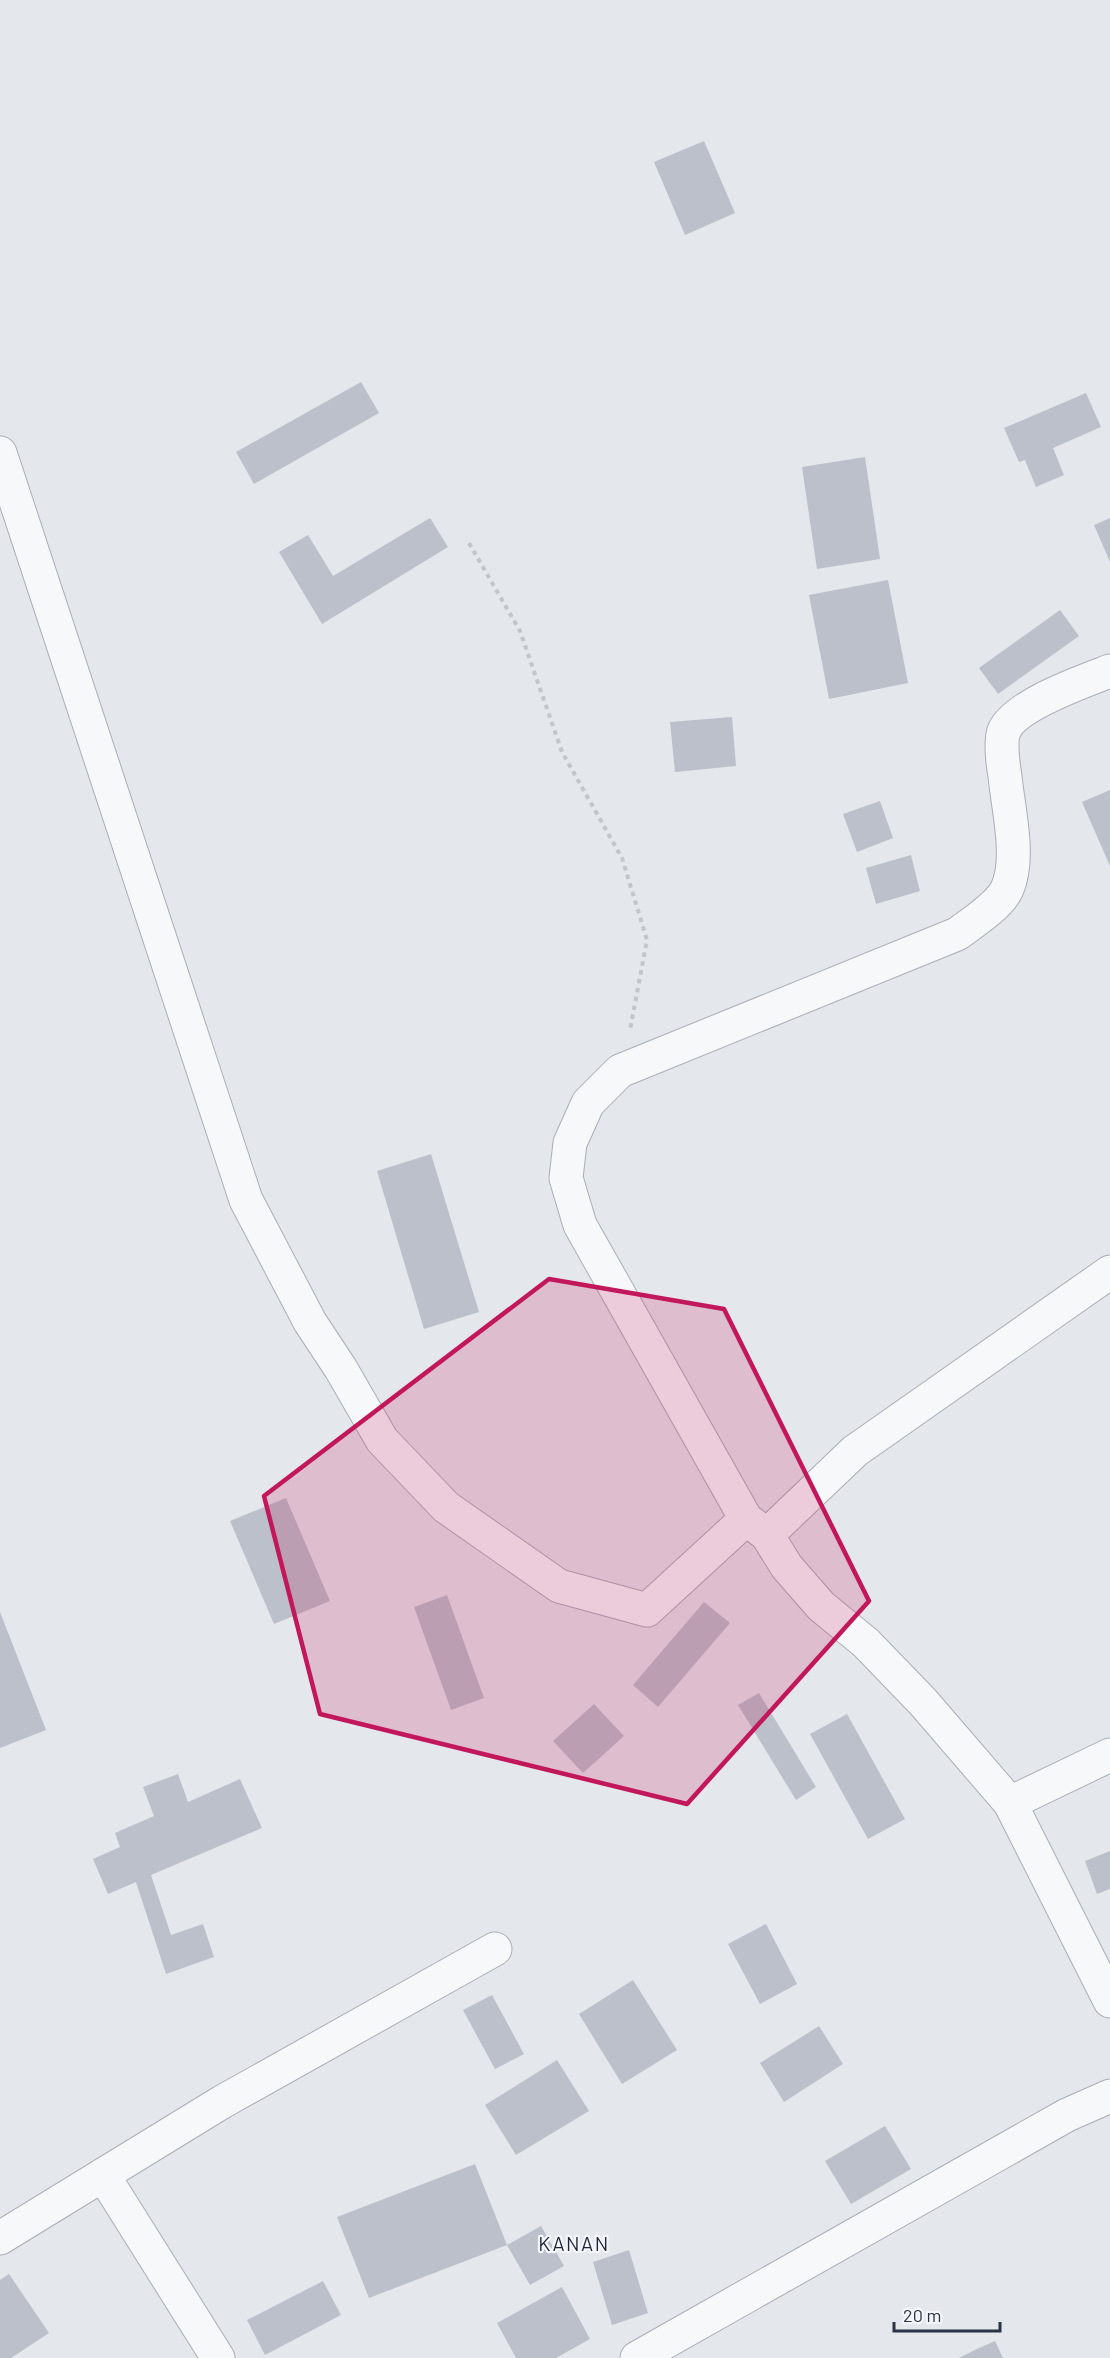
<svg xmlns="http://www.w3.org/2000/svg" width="1110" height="2358" font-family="Barlow,sans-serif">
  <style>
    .building { fill: #bbc0ca }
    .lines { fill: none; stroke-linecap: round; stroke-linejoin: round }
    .minor-casing { stroke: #a9aeb7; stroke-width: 35 }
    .path { stroke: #c2c5cb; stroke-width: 4; stroke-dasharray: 4.5 4.5; stroke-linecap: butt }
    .minor { stroke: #f7f8fa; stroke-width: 33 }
    .marked { fill: #c2185b; fill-opacity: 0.2; stroke: #c2185b; stroke-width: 4.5; stroke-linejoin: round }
    .labels { text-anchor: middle; stroke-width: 4.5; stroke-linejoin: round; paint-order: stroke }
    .neighbourhood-label { font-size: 20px; letter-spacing: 1.5px; fill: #1d2536; stroke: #f4f6f9 }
  </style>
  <rect width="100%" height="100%" fill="#e4e7ec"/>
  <g class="building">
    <path d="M704 141 735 213 685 235 654 162Z"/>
    <path d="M361 382 379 413 254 484 236 452Z"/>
    <path d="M1086 393 1101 427 1053 448 1064 475 1036 487 1025 460 1019 462 1004 428Z"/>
    <path d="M865 457 880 559 817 569 802 467Z"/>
    <path d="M430 518 448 547 322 624 279 552 308 535 333 576Z"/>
    <path d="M1110 518V562L1094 525Z"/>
    <path d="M888 580 908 683 829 699 809 595Z"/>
    <path d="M1060 610 1079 636 998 694 979 668Z"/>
    <path d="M732 717 736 766 675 772 670 722Z"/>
    <path d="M1110 790V866L1082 802Z"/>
    <path d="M880 801 893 838 857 852 843 814Z"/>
    <path d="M911 855 920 891 876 904 866 868Z"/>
    <path d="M431 1154 479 1312 424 1329 377 1171Z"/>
    <path d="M286 1498 330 1601 274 1624 230 1521Z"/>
    <path d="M447 1595 484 1698 451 1710 414 1607Z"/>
    <path d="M704 1602 730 1623 658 1707 633 1685Z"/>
    <path d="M0 1612 46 1730 0 1748Z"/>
    <path d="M759 1693 816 1787 796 1800 738 1705Z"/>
    <path d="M594 1704 624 1736 583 1773 553 1741Z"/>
    <path d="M847 1714 905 1819 868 1839 810 1734Z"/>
    <path d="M178 1774 188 1802 240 1779 262 1828 151 1875 171 1935 203 1924 214 1957 166 1974 136 1882 108 1894 93 1859 120 1847 115 1833 154 1816 143 1787Z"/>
    <path d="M1110 1851V1889L1097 1894 1085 1861Z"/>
    <path d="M766 1924 797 1984 760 2004 728 1944Z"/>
    <path d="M633 1980 677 2050 622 2084 579 2014Z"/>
    <path d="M492 1995 524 2054 495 2069 463 2010Z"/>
    <path d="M819 2026 843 2064 784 2102 760 2063Z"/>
    <path d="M557 2060 589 2111 516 2155 485 2105Z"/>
    <path d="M885 2126 911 2169 851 2204 825 2161Z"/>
    <path d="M475 2164 507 2245 369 2298 337 2217Z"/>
    <path d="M541 2226 564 2266 530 2285 507 2245Z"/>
    <path d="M629 2250 648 2313 612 2325 593 2262Z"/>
    <path d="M9 2274 49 2333 11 2358H0V2280Z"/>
    <path d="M323 2281 341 2315 265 2355 247 2320Z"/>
    <path d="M562 2287 590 2339 556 2358H516L497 2323Z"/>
    <path d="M995 2341 1003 2358H959L977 2349Z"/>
  </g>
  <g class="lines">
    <g class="minor-casing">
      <g id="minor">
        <path d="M0 453 246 1200 310 1322 341 1369 382 1440 446 1507 559 1586 647 1610 746 1519 767 1535 855 1451 1110 1272"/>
        <path d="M746 1519 580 1225 566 1178 570 1143 588 1103 620 1071 957 934C972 923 999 906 1007 889 1021 858 1008 809 1005 776 1003 765 1000 741 1004 731 1015 705 1084 681 1110 671"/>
        <path d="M767 1535 787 1567 821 1606 866 1643 923 1702 1010 1803 1110 2001"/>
        <path d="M1010 1803 1110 1755"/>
        <path d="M103 2175 218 2358"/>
        <path d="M0 2238 222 2102 495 1949"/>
        <path d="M637 2358 1067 2115 1110 2096"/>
      </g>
    </g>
    <path class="path" d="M469 543 520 631 562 752 622 858 647 940 630 1030"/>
    <use href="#minor" class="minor"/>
  </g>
  <path class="marked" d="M549 1279 724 1309 869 1601 687 1804 320 1714 264 1496Z"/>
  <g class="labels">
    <g class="neighbourhood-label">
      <text x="574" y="2251">KANAN</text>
    </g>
  </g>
  <path d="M894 2322v9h106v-9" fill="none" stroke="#2b3445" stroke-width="3"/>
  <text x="903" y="2322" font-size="18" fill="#2b3445" stroke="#f4f6f9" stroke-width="4.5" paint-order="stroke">20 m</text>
</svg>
